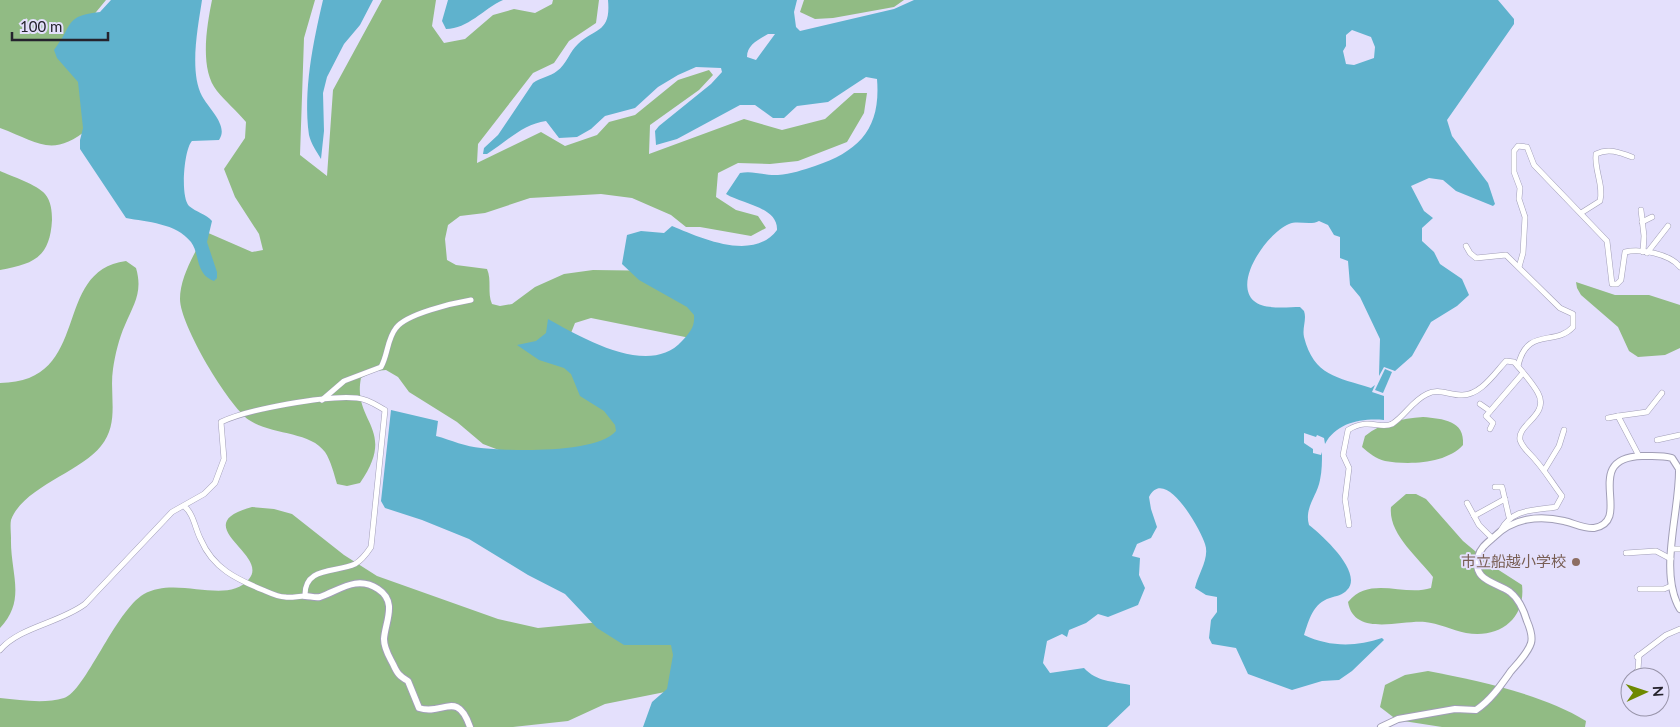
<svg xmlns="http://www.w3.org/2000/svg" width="1680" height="727" font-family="Lato,'Noto Sans JP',sans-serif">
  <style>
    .forest { fill: #91bb84 }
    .water { fill: #5fb2cd; fill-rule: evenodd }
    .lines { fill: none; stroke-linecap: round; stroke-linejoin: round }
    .minor-casing { stroke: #a19eb7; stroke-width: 6 }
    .tertiary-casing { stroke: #a19eb7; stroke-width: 8 }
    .minor { stroke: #fff; stroke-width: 5 }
    .tertiary { stroke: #fff; stroke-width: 6 }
    .education-dot { fill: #8d6e63; stroke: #e4e0fc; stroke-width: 2 }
    .labels { text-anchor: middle; stroke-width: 4; stroke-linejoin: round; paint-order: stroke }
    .education-label { font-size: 15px; fill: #785e54; stroke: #e4e0fc; text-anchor: end }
  </style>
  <rect width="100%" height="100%" fill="#e4e0fc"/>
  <g class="forest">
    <path d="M0 0H106L92 17 89 128C52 159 38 142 0 128Z"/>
    <path d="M212 0H315L304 38 300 155 327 176 333 90 382 0H436L432 26 444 43 465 39 493 15 514 9 535 13 552 4 553 0H599L596 23 569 41 554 63 533 73 478 144 477 163 541 132 565 146 597 135 609 122 635 115 678 80 709 70 713 75 699 90 650 125 649 154 744 119 782 130 825 119 854 93H867L864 113 847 142 798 161 770 164 738 163 718 173 716 197 736 210 758 216 766 228 751 236 700 227H686L671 215 632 198 601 194 530 198 485 213 460 216 448 225 445 239 447 260 456 265 487 269C492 280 487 293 492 304L500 306 512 304 535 287 564 274 593 270 669 271 715 311 700 340 591 318 575 323 571 333 652 443 512 455 483 444 457 422 409 392 398 377 386 370 375 371 361 378C352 423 398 428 360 483L347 486 337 484C334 474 331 461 325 452 310 431 271 435 249 420 228 405 180 325 180 299 180 276 196 251 206 232L252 252 263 250 259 234 235 197 224 169 245 138 246 122C237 111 225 101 217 91 199 69 207 25 212 0Z"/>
    <path d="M804 0H904L894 7 833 18 815 19 800 12Z"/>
    <path d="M0 171C11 176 38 185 45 194 51 201 52 211 52 220 50 257 34 264 0 270Z"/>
    <path d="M126 261 136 268C143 292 134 304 125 325 119 338 115 355 113 369 109 395 120 423 101 446 81 472 23 487 11 520 10 525 11 533 11 538 10 573 27 600 0 628V383C94 382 50 271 126 261Z"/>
    <path d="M1576 282 1615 295H1649L1680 305V348L1665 355 1638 357 1629 351 1618 327 1581 295 1577 288Z"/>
    <path d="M1423 417C1443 419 1465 420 1463 445 1446 464 1408 465 1385 461 1376 459 1369 453 1362 447L1365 436C1382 422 1401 419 1423 417Z"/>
    <path d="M1406 494H1416L1426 499 1463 541 1494 567 1522 585C1526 619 1499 639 1466 633 1452 630 1438 623 1425 622 1400 620 1354 637 1348 602 1370 575 1404 597 1431 588L1433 577C1418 557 1388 534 1391 507Z"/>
    <path d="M252 507 274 509 292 514 344 555 377 576 498 619 538 628 600 622 700 650 675 690 605 704 568 721 513 727H0V698C21 700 44 704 64 698 85 692 115 611 144 594 177 575 227 606 249 579 270 554 185 525 252 507Z"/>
    <path d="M1428 671C1479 681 1542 694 1586 721L1585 727H1442L1397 720 1380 707 1385 685 1405 675Z"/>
  </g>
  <g class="water">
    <path d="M111 0H202C198 27 189 71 202 96 209 109 229 126 219 140L192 141C184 149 180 197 189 206 196 212 206 214 212 221L207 242 217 272V278L214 281C195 274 200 254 191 242 176 223 147 222 126 218L80 149V140L83 128 78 82 57 58 54 50C74 24 64 16 100 12Z"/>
    <path d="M323 0H373L360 25 344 44 327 77 323 93 324 131 321 159C317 152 311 144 309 135 303 90 313 43 323 0Z"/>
    <path d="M448 0H503C483 9 468 29 446 29L442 21Z"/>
    <path d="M608 0H797L794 12 796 27 800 31 894 9 914 0H1498L1514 19V24L1447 120 1452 136 1488 183 1495 204 1493 206 1456 191 1443 180 1429 178 1411 186 1424 211 1433 218 1422 228V241L1434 252 1440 264 1462 279 1469 295 1457 306 1431 322 1412 356 1395 371 1384 367 1379 376 1380 339 1360 297 1350 285 1348 261 1340 258V237L1334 235 1328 225 1319 221C1310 226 1298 220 1289 224 1269 232 1232 281 1254 301 1264 310 1287 307 1300 307L1304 311C1307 319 1302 328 1304 337 1314 376 1337 377 1371 388L1375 385 1372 392 1384 396V420C1361 418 1336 423 1325 444L1324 438 1317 435 1316 437 1304 433V443L1313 449V453L1321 455 1322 452C1322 461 1322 471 1320 480 1317 496 1304 508 1309 525 1322 535 1364 573 1347 590 1343 595 1336 596 1330 598 1313 603 1309 620 1304 635 1329 647 1356 647 1382 638L1384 640 1352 671 1339 680 1322 681 1292 690 1248 674 1236 648 1212 644 1209 638 1211 620 1217 612V597L1206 595 1195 588C1198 574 1210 558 1205 544 1201 530 1165 465 1149 497L1151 509 1157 527 1151 538 1137 544 1132 556 1140 558 1139 575 1145 588 1138 605 1108 617 1098 614 1086 623 1069 630 1067 637 1062 634 1047 641 1043 663 1050 673 1084 668C1097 682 1112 681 1130 685V705L1107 727H643L652 702 667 689 673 655 671 645H624L597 628 565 594 528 575 469 539 422 520 385 508 381 501 391 410 438 421 436 436C451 440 466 447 481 448 510 451 596 454 616 431L615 425 604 411 580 396 571 374 564 368 539 360 517 345 536 341 546 333 548 319C581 337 649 378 682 341 690 332 695 327 694 315L687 307 639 280 622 264 627 235 641 231 664 233 672 226C701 238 753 262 777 230 778 207 742 204 726 194L740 173C753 170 765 176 778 175 791 174 803 170 815 166 860 151 881 128 877 79L866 77 828 102 797 106 784 118H773L755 105H740L677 139 656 145 655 131 659 126 711 84 722 72 721 68 696 67 678 75 658 87 635 108 605 116 591 129 577 137 559 138 546 121C523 124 506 142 487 154H483L484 148 498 135 533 83C541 77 550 77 557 71 566 65 570 51 578 44 596 27 611 33 608 0ZM1352 30 1371 37 1375 47 1374 58 1354 65 1346 64 1343 51 1346 46V35ZM768 34H775L756 60 747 57C747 45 758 40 768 34Z"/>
    <path d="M1385 369 1392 372 1383 393 1375 390Z"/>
  </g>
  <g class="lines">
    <g class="minor-casing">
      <g id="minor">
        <path d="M1641 210 1644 236 1643 252"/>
        <path d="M1581 213 1600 201C1604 185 1594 170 1596 154 1608 148 1619 152 1632 157"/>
        <path d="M1642 222 1652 217"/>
        <path d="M1466 246 1470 253 1476 258 1506 255 1560 308 1573 314V327C1555 347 1527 326 1518 366"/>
        <path d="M1647 253 1668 226"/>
        <path d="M1519 267 1523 253 1525 217 1519 199 1520 188 1514 172V151L1518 146 1527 147 1534 165 1607 241 1612 284H1617L1621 280 1625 252C1640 248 1670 254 1680 267"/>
        <path d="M322 400 344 381 381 367C388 355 387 339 396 328 406 314 453 303 471 300"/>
        <path d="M1480 404 1490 411"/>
        <path d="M1618 416 1647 412 1662 393"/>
        <path d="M1608 418 1618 416 1639 456"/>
        <path d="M1490 429 1493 423 1486 416 1523 373"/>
        <path d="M1657 440 1680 435"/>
        <path d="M1545 469 1559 446 1564 430"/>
        <path d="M1495 487H1502L1509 517"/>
        <path d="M1467 503 1479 525 1492 538"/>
        <path d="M1474 516 1505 499"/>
        <path d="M1349 525 1345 499 1349 468 1343 455 1348 430C1369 417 1380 430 1392 424 1405 416 1412 401 1427 394 1438 388 1449 395 1461 395 1480 396 1494 374 1506 361L1514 362C1522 371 1532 382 1538 393 1550 415 1517 424 1520 440 1522 446 1525 449 1529 453 1543 467 1550 480 1562 496L1556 507C1533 511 1513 508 1501 530"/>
        <path d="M1672 549H1680"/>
        <path d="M1626 553 1656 551 1671 559"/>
        <path d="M1640 589H1664L1671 586"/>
        <path d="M0 650C19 627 60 623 85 604L172 512 204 494 215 483 224 459 221 422C248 409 327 395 357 398 368 399 376 405 385 410L371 547C367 553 362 560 355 564 336 573 304 566 305 596 298 596 292 598 285 597 278 597 270 593 263 590 236 579 213 568 201 540 195 529 194 514 184 506"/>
        <path d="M1637 657 1666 635 1680 629"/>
        <path d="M1634 674 1638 670 1639 655"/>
      </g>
    </g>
    <g class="tertiary-casing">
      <g id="tertiary">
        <path d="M305 596C310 596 315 598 320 597 340 590 357 575 378 589 398 602 385 622 384 639 384 649 389 656 393 664 397 673 399 676 408 681L419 708C443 716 457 689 470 727"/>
        <path d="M1381 727 1398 719 1455 709 1476 710C1491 700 1501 685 1511 671 1518 663 1528 653 1531 643 1533 636 1530 628 1527 621 1524 611 1519 599 1510 592 1496 582 1472 581 1478 557 1480 548 1487 543 1494 537 1513 518 1539 515 1564 521 1573 523 1585 529 1594 528 1635 521 1579 458 1642 456 1653 456 1662 455 1672 458L1679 469C1680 511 1658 572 1680 609"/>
      </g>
    </g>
    <use href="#minor" class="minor"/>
    <use href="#tertiary" class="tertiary"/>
  </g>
  <circle class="education-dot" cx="1576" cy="562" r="5"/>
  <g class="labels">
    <g class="education-label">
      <text x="1566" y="567">市立船越小学校</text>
    </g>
  </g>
  <g transform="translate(1645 692) rotate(87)"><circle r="24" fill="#e4e0fc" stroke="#9894a9"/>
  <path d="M0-4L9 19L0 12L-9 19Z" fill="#6e8900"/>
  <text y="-8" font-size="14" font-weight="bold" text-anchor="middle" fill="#25232d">N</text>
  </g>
  <path d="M12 32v8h96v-8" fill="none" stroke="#25232d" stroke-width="2.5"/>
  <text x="20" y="32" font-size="15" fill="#25232d" stroke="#e4e0fc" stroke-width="4" paint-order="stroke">100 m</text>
</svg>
